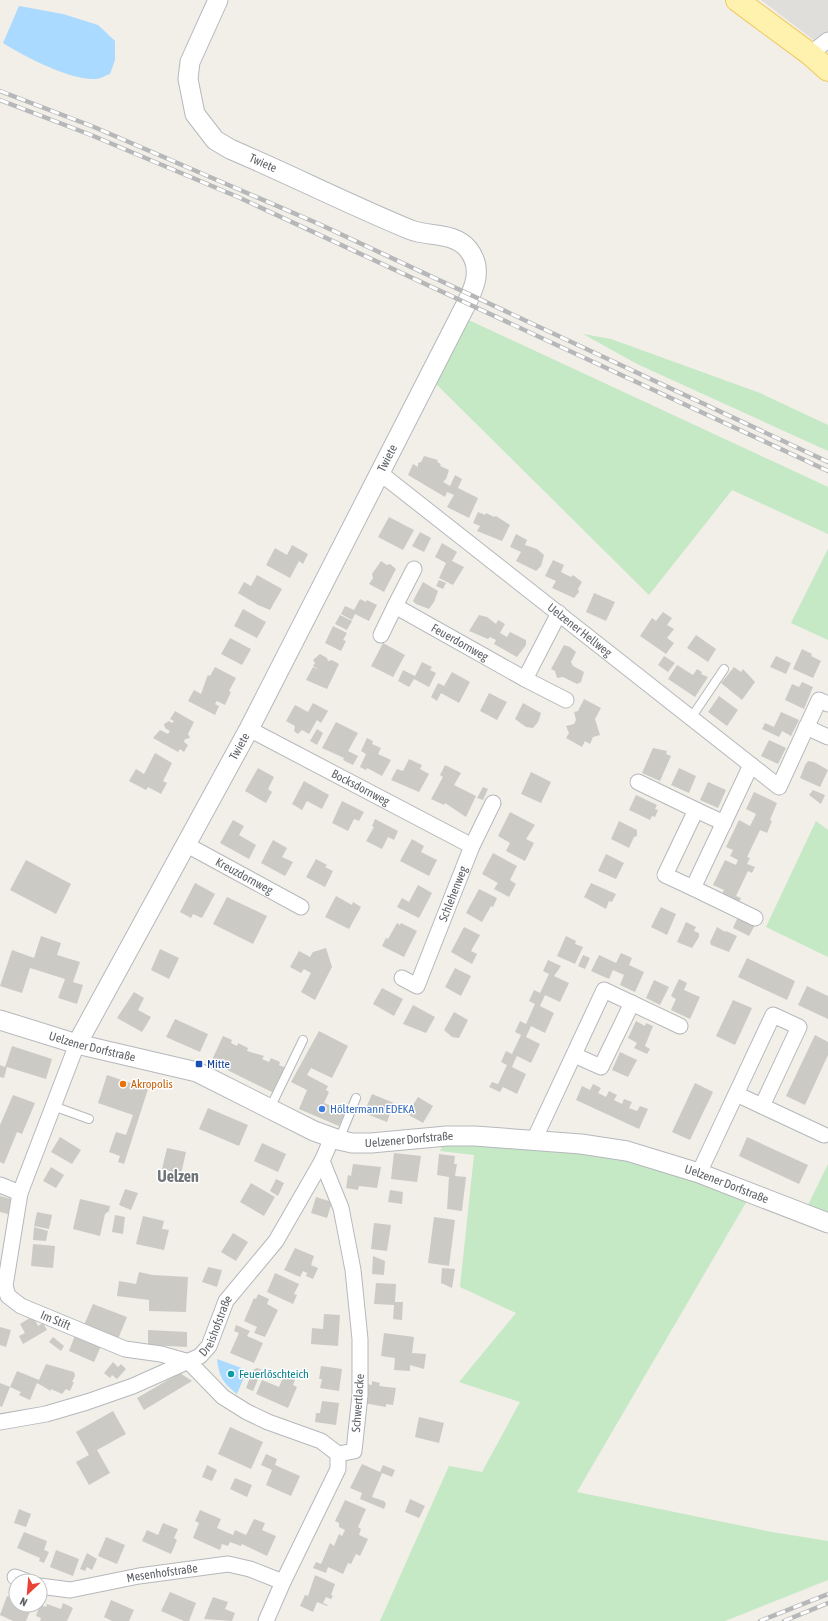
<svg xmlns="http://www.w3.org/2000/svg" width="828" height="1621" font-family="'Asap Condensed',sans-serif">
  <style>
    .industrial { fill: #e0deda }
    .green { fill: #c5e8c5 }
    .water { fill: #aadaff }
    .building { fill: #cccac5 }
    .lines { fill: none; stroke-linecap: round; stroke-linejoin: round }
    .service-casing { stroke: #b5b8bc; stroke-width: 10 }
    .minor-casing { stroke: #b5b8bc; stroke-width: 17 }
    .tertiary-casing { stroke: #b5b8bc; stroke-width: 21 }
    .primary-casing { stroke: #f2c960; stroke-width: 24 }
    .service { stroke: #fff; stroke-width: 8 }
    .minor { stroke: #fff; stroke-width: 15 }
    .tertiary { stroke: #fff; stroke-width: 19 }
    .primary { stroke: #fff2af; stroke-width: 22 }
    .rail-casing { stroke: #b6b7b8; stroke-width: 4.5 }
    .rail { stroke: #fff; stroke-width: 3; stroke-dasharray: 9; stroke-linecap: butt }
    .transit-dot { fill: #1a4fb4; stroke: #fff; stroke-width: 1.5 }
    .food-dot { fill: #e8710a; stroke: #fff; stroke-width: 1.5 }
    .shop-dot { fill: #3f7fe0; stroke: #fff; stroke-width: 1.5 }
    .culture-dot { fill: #0f9aa8; stroke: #fff; stroke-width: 1.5 }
    .labels { text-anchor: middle; stroke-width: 3; stroke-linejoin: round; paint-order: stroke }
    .street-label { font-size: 12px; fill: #5f6368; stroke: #fff }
    .transit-label { font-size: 12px; fill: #164399; stroke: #fff; text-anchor: start }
    .food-label { font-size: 12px; fill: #c56008; stroke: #fff; text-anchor: start }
    .shop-label { font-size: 12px; fill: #366cbe; stroke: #fff; text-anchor: start }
    .culture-label { font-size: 12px; fill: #0d838f; stroke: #fff; text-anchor: start }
    .district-label { font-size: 16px; font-weight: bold; fill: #70757a; stroke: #fff }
  </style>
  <rect width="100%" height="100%" fill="#f1efe8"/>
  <path class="industrial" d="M761 0H828V51Z"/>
  <g class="green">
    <path d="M460 316 828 487V534L732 490 649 595 429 377Z"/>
    <path d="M583 334 611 339 760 393 828 425V451L637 364Z"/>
    <path d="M828 549V640L791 623Z"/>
    <path d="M816 821 828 830V957L766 927Z"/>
    <path d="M447 1136 581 1144 751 1194 577 1492 772 1532 828 1541V1580L725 1621H380L449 1466 482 1472 520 1402 459 1382 516 1313 460 1287 474 1155 440 1151Z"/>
    <path d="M828 1164V1213L808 1205Z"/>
  </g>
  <g class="water">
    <path d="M19 6 63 14 98 25 115 41V60L110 74C106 75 100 79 96 79 71 81 24 56 3 43Z"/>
    <path d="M217 1359 247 1370 237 1394C223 1383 219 1377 217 1359Z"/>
  </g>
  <g class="building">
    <path d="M424 456 438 460 437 462 441 464 440 466 449 470 446 479 443 482 450 486 455 475 462 479 458 488 478 498 469 518 447 507 454 495 447 492 445 497 408 475 413 464 418 467V463L421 462Z"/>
    <path d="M478 512 485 515 486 513 494 517 496 516 510 525 502 541 477 531 480 526 473 523Z"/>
    <path d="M389 517 414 530 403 550 378 537Z"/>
    <path d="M420 532 431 538 424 552 412 546Z"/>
    <path d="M516 534 527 540 525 545 537 549 544 555 541 566 536 571 516 561 521 552 510 547Z"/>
    <path d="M442 543 457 552 452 561 464 567 453 585 439 578 446 563 435 557Z"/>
    <path d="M292 545 308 554 303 564 299 561 290 578 266 565 275 548 287 555Z"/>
    <path d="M553 560 564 565 561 572 571 577 573 575 582 582 578 589 579 592 574 598 552 588 556 581 545 576Z"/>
    <path d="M381 561 387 565 390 564 396 569 384 592 369 584 373 578 372 574Z"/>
    <path d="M257 575 282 589 270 610 258 605 238 593 244 582 251 586Z"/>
    <path d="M439 580 446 583 443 589 436 586Z"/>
    <path d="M423 582 438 591 434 602 429 609 416 604 413 601Z"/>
    <path d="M594 593 615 602 606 621 586 612Z"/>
    <path d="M360 599 366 602 367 600 377 605 369 621 355 614 352 620 341 614 345 606 354 610Z"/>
    <path d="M243 609 266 622 257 638 234 626Z"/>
    <path d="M663 612 672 618 667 625 674 629 667 638 674 643 666 654 640 636 652 618 656 621Z"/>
    <path d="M340 615 352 621 347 630 335 624Z"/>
    <path d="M479 615 487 617 496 624 498 620 505 624 500 633 507 637 510 632 526 640V645L517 657 494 644 496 640 490 637 488 639 469 631Z"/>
    <path d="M333 626 347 633 343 640 346 641 341 651 325 643Z"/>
    <path d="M696 635 716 649 708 662 687 648Z"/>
    <path d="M230 638 251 649 242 665 221 654Z"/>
    <path d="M383 643 405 655 393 677 371 666Z"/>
    <path d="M564 645 570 647 576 652 571 662 573 666 584 672 581 682 577 684 563 677 557 678 555 671 551 669Z"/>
    <path d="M802 649 812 654 811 656 821 661 813 678 793 669Z"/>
    <path d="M320 654 327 658 328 661 332 660 339 664 327 689 306 680 313 667 319 670 313 666 315 663 313 660Z"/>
    <path d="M664 656 675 663 668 672 658 665Z"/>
    <path d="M776 656 791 663 786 674 770 667Z"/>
    <path d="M422 662 432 667 430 670 436 673 429 687 414 679 409 687 398 681 403 670 415 676Z"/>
    <path d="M677 665 693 675 697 669 702 672 701 674 708 677 695 697 668 679Z"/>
    <path d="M215 667 236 678 229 691 231 692 225 705 217 701 215 704 219 706 215 715 188 701 194 690 201 694 207 677 208 675 210 676Z"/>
    <path d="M734 667 741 672 743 669 755 682 742 700 721 683Z"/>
    <path d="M452 672 470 682 459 703 441 693 437 701 431 697 438 683 444 686Z"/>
    <path d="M802 682 813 687 804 709 785 700 792 684 799 687Z"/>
    <path d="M489 693 507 702 497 720 480 711Z"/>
    <path d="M719 696 738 710 727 726 708 712Z"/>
    <path d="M584 699 601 708 595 719 600 735 593 737 590 744 585 741 582 747 566 738 569 733 566 726 574 724 576 720 574 712 578 711Z"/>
    <path d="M313 703 328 711 321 723 317 720 309 734 302 730 298 734 294 731 295 726 286 721 295 705 308 712Z"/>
    <path d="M523 703 541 713 538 722 533 728 526 727 515 719Z"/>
    <path d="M175 711 194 722 188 734 190 738 185 739 184 742 188 745 184 752 180 749 178 752 153 738 160 730 168 734 170 731 165 728 164 724 169 721 172 723 174 721 170 719Z"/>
    <path d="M781 712 799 720 791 736 782 731 779 737 762 729 765 723 774 727Z"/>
    <path d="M336 722 358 733 348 751 358 756 353 765 343 760 344 758 322 748Z"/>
    <path d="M317 729 323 733 317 745 310 741Z"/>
    <path d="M367 738 373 741 372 744 381 748 378 754 391 760 382 776 367 768 366 770 360 767 366 754 361 751Z"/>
    <path d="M769 740 786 748 778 764 761 756Z"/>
    <path d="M653 748 667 751 666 754 671 756 660 781 642 773Z"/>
    <path d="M155 753 172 763 163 781 167 783 161 794 148 787 146 790 129 781 136 769 144 774Z"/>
    <path d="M409 759 422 765 420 769 429 774 419 792 391 780 397 769 403 771Z"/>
    <path d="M808 761 814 762 828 770 820 787 800 778 805 765Z"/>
    <path d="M445 765 461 773 454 785 476 796 466 817 445 803 444 805 431 799 443 777 440 775Z"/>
    <path d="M258 768 274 777 268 789 272 792 266 803 245 791Z"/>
    <path d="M679 768 696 776 689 793 671 785Z"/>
    <path d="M531 772 551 782 541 803 521 794Z"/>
    <path d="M304 781 329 795 322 809 307 801 302 810 292 804Z"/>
    <path d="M708 782 726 790 718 808 700 800Z"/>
    <path d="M483 787 488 789 483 800 477 798Z"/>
    <path d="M813 790 825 795 821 804 809 795Z"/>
    <path d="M754 792 777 803 770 820 772 821 767 833 760 830 747 857 750 858 747 864 755 867 752 873 748 871 736 896 741 898 738 904 721 896 724 890 713 885 725 860 736 865 738 860 730 856 733 850 726 847 739 820 750 826 756 814 746 809Z"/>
    <path d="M636 795 657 805 655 809 658 810 655 817 652 816 650 820 629 810Z"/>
    <path d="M342 801 364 812 359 821 354 819 348 831 332 823Z"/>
    <path d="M510 812 535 825 526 839 534 843 525 861 506 851 510 843 498 836Z"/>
    <path d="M375 819 398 831 394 840 388 837 382 849 366 841 374 827 372 826Z"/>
    <path d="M233 820 244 826 239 835 256 845 249 859 220 843Z"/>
    <path d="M619 821 637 830V836L634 837 629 848 611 839Z"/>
    <path d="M412 839 424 846 421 852 437 860 429 876 400 861Z"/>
    <path d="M273 840 287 848 282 857 293 862 285 876 261 863Z"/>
    <path d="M493 853 517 866 510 880 516 884 509 897 494 889 498 883 482 874Z"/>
    <path d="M606 854 624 863 616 879 598 871Z"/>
    <path d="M316 859 327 865 325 867 333 871 325 887 306 877Z"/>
    <path d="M26 860 71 884 56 914 10 890Z"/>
    <path d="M195 883 215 894 202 918 193 914 191 918 180 912Z"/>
    <path d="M591 883 616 894 612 902 609 901 606 909 584 897Z"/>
    <path d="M418 885 432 893 419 918 397 907 402 898 409 902Z"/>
    <path d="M479 889 497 898 493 907 491 906 482 922 466 913Z"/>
    <path d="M336 896 352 905 353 902 361 907 349 929 325 917Z"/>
    <path d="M227 897 267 916 253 944 213 924Z"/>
    <path d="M661 907 676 914 667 935 651 927Z"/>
    <path d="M738 917 755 925 749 936 733 928Z"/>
    <path d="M686 922 696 927 694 931 699 933V937L692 948 677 942Z"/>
    <path d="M397 923 400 925 401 923 417 931 404 957 382 946 386 938 388 939Z"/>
    <path d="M464 927 480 935 471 951 477 954 472 964 451 952Z"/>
    <path d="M717 927 725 932 726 931 737 936 729 952 711 945 710 942Z"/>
    <path d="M41 936 61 943 57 955 80 962 73 982 83 985 77 1004 58 998 65 979 30 968 22 993 0 986 12 950 34 958Z"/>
    <path d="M566 936 576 941 575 944 583 947 575 964 557 956Z"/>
    <path d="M326 948 332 967 315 1000 301 992 311 973 304 969 301 973 290 967 299 951 310 957 313 952Z"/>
    <path d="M160 949 179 958 169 979 151 970Z"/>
    <path d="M621 953 632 958 629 965 644 972 635 992 620 985 624 975 613 970 609 979 591 971 599 955 616 963Z"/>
    <path d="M583 955 590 958 585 969 578 966Z"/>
    <path d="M747 958 795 981 787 1000 738 977Z"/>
    <path d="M548 960 561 966 554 976 569 983 560 1002 545 995 540 1006 554 1013 545 1033 531 1026 526 1037 540 1044 531 1063 517 1056 514 1062 512 1067 526 1074 517 1094 503 1087 500 1092 489 1087 492 1082 498 1084 507 1065 501 1062 506 1051 512 1054 521 1035 515 1032 520 1021 526 1024 535 1004 529 1001 534 990 540 993 549 974 543 971Z"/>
    <path d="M455 968 471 976 461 996 445 987Z"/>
    <path d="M679 979 687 983 684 990 700 997 690 1019 671 1010 676 999 671 996Z"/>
    <path d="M654 980 669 987 660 1005 646 998Z"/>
    <path d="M807 986 828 996V1019L798 1005Z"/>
    <path d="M382 988 403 999 394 1016 373 1004Z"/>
    <path d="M134 992 144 998 138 1010 151 1017 142 1032 117 1018Z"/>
    <path d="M733 1000 752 1008 735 1045 716 1036Z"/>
    <path d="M413 1005 435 1017 426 1033 403 1024Z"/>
    <path d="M454 1012 468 1020 459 1038 452 1037 444 1030Z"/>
    <path d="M175 1019 208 1034 200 1052 166 1037Z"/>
    <path d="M636 1021 645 1026 646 1023 653 1026 645 1046 650 1049 647 1054 634 1048 637 1043 628 1038Z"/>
    <path d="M319 1031 348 1046 332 1078 311 1068 307 1075 328 1086 326 1090 329 1092 324 1103 346 1111 339 1126 299 1109 307 1090 291 1082Z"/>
    <path d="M815 1035 828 1042V1055L805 1105 786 1096Z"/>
    <path d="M223 1036 232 1040 231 1043 237 1046 238 1043 248 1048 247 1051 264 1056 262 1059 269 1062 271 1058 280 1062 279 1065 286 1068 274 1093 211 1062Z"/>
    <path d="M12 1046 52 1059 46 1079 7 1067 4 1078 0 1077V1065L5 1067Z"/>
    <path d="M620 1052 637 1060 628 1077 612 1070Z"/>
    <path d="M107 1075 148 1089 124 1164 118 1162 120 1156 109 1152 116 1132 126 1135 133 1115 98 1103Z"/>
    <path d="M695 1083 713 1092 690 1140 672 1132Z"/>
    <path d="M593 1084 601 1088 598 1093 606 1097 609 1091 617 1095 614 1100 622 1104 624 1099 632 1102 629 1108 637 1111 640 1106 648 1109 639 1129 576 1100 582 1086 590 1090Z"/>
    <path d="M372 1094 394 1103 387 1122 364 1113Z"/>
    <path d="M13 1095 35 1103 22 1134 17 1132 4 1164 0 1162V1125Z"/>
    <path d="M418 1097 433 1106 423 1123 407 1114Z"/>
    <path d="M208 1108 248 1125 239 1146 199 1129Z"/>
    <path d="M60 1137 81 1150 72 1164 51 1152Z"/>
    <path d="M747 1137 808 1165 799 1184 739 1156Z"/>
    <path d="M262 1143 286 1154 278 1172 254 1161Z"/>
    <path d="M167 1148 186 1152 181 1174 162 1169Z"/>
    <path d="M394 1153 421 1156 417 1182 391 1179Z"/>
    <path d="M439 1154 455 1156 454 1164H457L455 1176 466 1177 462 1211 447 1209 449 1177 437 1175Z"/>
    <path d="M353 1164 381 1167 377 1188 359 1186 358 1190 346 1188 348 1175 351 1176Z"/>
    <path d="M51 1167 64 1175 56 1188 43 1181Z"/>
    <path d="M276 1179 284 1183 278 1196 270 1191Z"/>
    <path d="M251 1183 275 1197 264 1216 240 1202Z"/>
    <path d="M125 1189 138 1193 131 1210 119 1205Z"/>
    <path d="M390 1190 403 1192 402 1204 388 1202Z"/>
    <path d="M0 1196 11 1199 8 1214 0 1212Z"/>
    <path d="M316 1197 332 1202 327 1218 311 1213Z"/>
    <path d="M80 1199 110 1206 109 1211 105 1214 100 1236 73 1229Z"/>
    <path d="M37 1212 52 1215 49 1229 34 1226Z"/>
    <path d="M115 1215 125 1217 123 1234 112 1232Z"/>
    <path d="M143 1216 164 1221 162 1229 169 1230 164 1250 136 1244Z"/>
    <path d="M434 1217 455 1220 449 1266 428 1263Z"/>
    <path d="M374 1223 391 1225 387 1251 371 1249Z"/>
    <path d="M34 1227 48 1231 46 1241 33 1240Z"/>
    <path d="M233 1233 248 1242 236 1261 221 1252Z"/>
    <path d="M33 1244 55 1246 53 1268 31 1266Z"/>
    <path d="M295 1248 314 1256 311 1265 318 1268 313 1279 306 1276 307 1273 303 1271 300 1277 284 1270Z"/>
    <path d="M373 1256 385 1261 384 1275 372 1274Z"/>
    <path d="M208 1267 222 1270 217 1287 202 1282Z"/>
    <path d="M442 1268 455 1269 452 1288 441 1283Z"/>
    <path d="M139 1272 153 1275 188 1277 186 1312 149 1311V1300L117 1296 119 1281 136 1284Z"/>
    <path d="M275 1273 299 1284 294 1294 297 1295 293 1304 267 1292Z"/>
    <path d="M376 1283 396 1284 395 1302H403L402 1320 393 1319 394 1305 374 1304Z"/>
    <path d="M258 1294 269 1299 267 1304 278 1310 265 1337 254 1333 257 1327 244 1321 254 1298 256 1299Z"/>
    <path d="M93 1304 127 1317 118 1339 84 1325Z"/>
    <path d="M324 1314 340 1315 338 1346 311 1344 312 1328 323 1329Z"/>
    <path d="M33 1316 38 1326 43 1323 47 1330 23 1344 19 1336 25 1333 20 1324Z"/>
    <path d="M236 1325 250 1331 247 1336 263 1343 254 1363 230 1353 239 1333 234 1331Z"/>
    <path d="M0 1327 11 1330 6 1347 0 1345Z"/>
    <path d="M148 1330 187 1332V1347L148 1345Z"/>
    <path d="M76 1333 102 1344 94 1362 69 1351Z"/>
    <path d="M384 1333 414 1337 412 1353 426 1354 424 1369 410 1365V1371L394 1370 395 1358 381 1356Z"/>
    <path d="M53 1337 64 1346 61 1351 49 1342Z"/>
    <path d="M113 1362 118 1367 121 1364 126 1369 117 1379 112 1375 110 1378 104 1373Z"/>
    <path d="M46 1364 74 1372 75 1376 72 1382H74L70 1391 66 1389 62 1394 51 1389V1391L37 1383 30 1400 19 1395 21 1392 10 1387 17 1371 39 1380Z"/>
    <path d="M321 1366 342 1369 339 1391 320 1388 322 1379H319Z"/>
    <path d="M257 1368 262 1370 253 1391 246 1388 253 1370Z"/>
    <path d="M180 1373 192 1381 144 1410 137 1398Z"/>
    <path d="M284 1375 295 1380 293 1385 297 1387 288 1408 256 1394 262 1380 279 1387Z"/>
    <path d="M372 1381 380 1383 379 1386 396 1388 393 1405 386 1404V1407L363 1403 366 1384 372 1385Z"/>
    <path d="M0 1383 10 1387 2 1407 0 1406Z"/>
    <path d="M322 1401 339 1403 336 1425 315 1422 316 1413H320Z"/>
    <path d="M113 1411 126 1434 97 1450 110 1473 89 1485 76 1462 89 1455 76 1432Z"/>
    <path d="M419 1417 444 1423 439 1443 415 1437Z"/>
    <path d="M230 1427 263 1442 251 1469 218 1454Z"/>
    <path d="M266 1454 277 1459 275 1465 300 1476 291 1496 266 1485 272 1470 261 1465Z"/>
    <path d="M362 1464 380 1472 383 1465 395 1470 392 1477 382 1473 372 1497 384 1501 386 1504 384 1509 360 1499 362 1493 350 1488Z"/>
    <path d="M207 1465 217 1470 212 1481 202 1477Z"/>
    <path d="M235 1478 252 1485 247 1497 230 1489Z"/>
    <path d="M410 1499 425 1506 419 1518 405 1512Z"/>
    <path d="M345 1500 366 1509 358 1527 361 1529 359 1535 368 1539 360 1556 356 1554 351 1564 348 1563 343 1574 328 1567 326 1573 313 1568 316 1562 321 1564 330 1543 334 1546 339 1534 342 1536 345 1530 339 1527V1523L335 1521Z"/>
    <path d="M19 1509 31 1514 26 1527 14 1523Z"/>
    <path d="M200 1510 221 1519 217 1528 233 1535 235 1530 246 1535 254 1519 265 1523 262 1530 276 1536 267 1556 242 1544 241 1546 230 1542 228 1546 222 1544 220 1550 193 1538 199 1523 195 1521Z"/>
    <path d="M163 1523 178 1529 174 1538 177 1540 171 1554 142 1541 147 1530 158 1535Z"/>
    <path d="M24 1532 47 1541 44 1550 49 1552 44 1563 39 1561 40 1558 17 1548Z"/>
    <path d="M106 1537 125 1545 117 1564 98 1556Z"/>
    <path d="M56 1550 79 1559 73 1576 50 1567Z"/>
    <path d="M87 1553 97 1559 92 1570 87 1567 85 1571 80 1569Z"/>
    <path d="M315 1575 335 1584 331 1595 333 1596 331 1599 326 1597 323 1603 328 1605 327 1606 317 1602 313 1612 300 1606 305 1595 308 1596Z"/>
    <path d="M170 1592 196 1603 189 1621H184L161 1611Z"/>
    <path d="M7 1596 16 1600V1605H27L32 1607 26 1621H13L0 1615Z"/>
    <path d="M213 1597 228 1602 225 1609 235 1613 232 1621 204 1619Z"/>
    <path d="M111 1600 134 1610 129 1621H112L104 1617Z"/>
    <path d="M63 1603 73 1608 67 1621H40L41 1618 36 1616 40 1605 46 1607 47 1604 61 1609Z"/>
  </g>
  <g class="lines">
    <g class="service-casing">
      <g id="service">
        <path d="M691 718 724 669"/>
        <path d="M53 1106 89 1119"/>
        <path d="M270 1108 303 1040"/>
        <path d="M339 1140 356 1098"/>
      </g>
    </g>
    <g class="minor-casing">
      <g id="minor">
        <path d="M810 54 828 40"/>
        <path id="s1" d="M380 473 779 787 819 700 828 704"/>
        <path id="s2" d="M414 569 395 606 525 679 559 613"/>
        <path d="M381 635 395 606"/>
        <path d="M525 679 566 700"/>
        <path d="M806 727 828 737"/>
        <path id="s3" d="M249 729 472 846"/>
        <path d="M751 765 693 888 755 918"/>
        <path d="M638 782 696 810 665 875 693 888"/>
        <path d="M696 810 724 823"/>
        <path id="s4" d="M187 845 301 907"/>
        <path id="s5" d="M402 978 417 986 472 846 493 803"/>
        <path id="s6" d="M77 1044 20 1193 5 1286 8 1296 21 1306 125 1349 161 1354 189 1362 223 1397 247 1412 268 1422 321 1441 338 1454"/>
        <path d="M574 1055 601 1067 632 1003"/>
        <path d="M762 1106 824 1135"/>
        <path d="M534 1140 604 990 680 1026"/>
        <path d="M322 1161 341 1208 353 1270 360 1339V1395L354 1451 338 1454"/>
        <path d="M699 1173 773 1015 799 1027 762 1106 736 1094"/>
        <path d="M0 1185 20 1193"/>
        <path id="s7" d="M0 1422 46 1414 87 1402 133 1386 200 1356 209 1346 226 1301 276 1241 322 1161 332 1138"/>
        <path d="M15 1577 26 1581"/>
        <path id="s8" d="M40 1586 70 1590 139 1576 228 1564 250 1569 283 1582"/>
        <path d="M266 1621 283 1582 338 1469V1454"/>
      </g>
    </g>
    <g class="tertiary-casing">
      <g id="tertiary">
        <path id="s9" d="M0 1020 77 1044 197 1072 314 1131 339 1140 352 1143H371L447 1136H475L581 1144 627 1151 699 1173 828 1223"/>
        <path id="s10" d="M77 1044 249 729 460 316C471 295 486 271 468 249 454 232 430 237 411 230 350 205 291 175 230 149L215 140 195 114 188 79 190 62 218 0"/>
      </g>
    </g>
    <g class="primary-casing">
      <path id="primary" d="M737 0 810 54 828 70"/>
    </g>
    <use href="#service" class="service"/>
    <use href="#minor" class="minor"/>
    <use href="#tertiary" class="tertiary"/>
    <use href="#primary" class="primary"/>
    <g class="rail-casing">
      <g id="rail">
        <path d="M0 91 94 127 319 224 828 462"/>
        <path d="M0 100 91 135 238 197 828 471"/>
        <path d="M760 1621 828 1594"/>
        <path d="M784 1621 828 1603"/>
      </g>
    </g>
    <use href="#rail" class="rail"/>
  </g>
  <rect class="transit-dot" x="195" y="1060" width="8" height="8" rx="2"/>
  <circle class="food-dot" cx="123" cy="1084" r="4"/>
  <circle class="shop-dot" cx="322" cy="1109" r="4"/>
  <circle class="culture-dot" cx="231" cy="1374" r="4"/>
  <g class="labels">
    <g class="street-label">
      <text transform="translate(263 163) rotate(24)" y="4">Twiete</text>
      <text dy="4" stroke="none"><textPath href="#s10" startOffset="663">Twiete</textPath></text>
      <text dy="4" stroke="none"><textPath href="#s1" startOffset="254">Uelzener Hellweg</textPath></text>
      <text dy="4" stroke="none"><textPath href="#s2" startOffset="116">Feuerdornweg</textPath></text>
      <text dy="4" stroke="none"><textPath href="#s10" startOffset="339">Twiete</textPath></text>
      <text dy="4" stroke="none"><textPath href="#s3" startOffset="126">Bocksdornweg</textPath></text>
      <text dy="4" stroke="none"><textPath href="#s4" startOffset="65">Kreuzdornweg</textPath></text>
      <text dy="4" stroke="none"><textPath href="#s5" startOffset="116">Schlehenweg</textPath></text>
      <text dy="4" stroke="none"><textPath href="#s9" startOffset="96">Uelzener Dorfstraße</textPath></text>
      <text dy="4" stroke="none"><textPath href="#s9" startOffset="432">Uelzener Dorfstraße</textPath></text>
      <text dy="4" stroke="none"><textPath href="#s9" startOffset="756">Uelzener Dorfstraße</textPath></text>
      <text dy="4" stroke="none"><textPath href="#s6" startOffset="318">Im Stift</textPath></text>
      <text dy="4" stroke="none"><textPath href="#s7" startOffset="246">Dreishofstraße</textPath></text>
      <text transform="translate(358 1403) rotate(-86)" y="4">Schwertlacke</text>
      <text dy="4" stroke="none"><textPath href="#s8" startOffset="124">Mesenhofstraße</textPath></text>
    </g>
    <g class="transit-label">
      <text x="207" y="1068">Mitte</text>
    </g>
    <g class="food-label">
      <text x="131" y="1088">Akropolis</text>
    </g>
    <g class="shop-label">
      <text x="330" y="1113">Höltermann EDEKA</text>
    </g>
    <g class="culture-label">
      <text x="239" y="1378">Feuerlöschteich</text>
    </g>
    <g class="district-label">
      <text x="178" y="1182">Uelzen</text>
    </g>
  </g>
  <g transform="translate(28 1593) rotate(206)"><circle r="19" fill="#ffffff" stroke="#bfc1c3"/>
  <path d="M0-3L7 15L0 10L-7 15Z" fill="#ea4335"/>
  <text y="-6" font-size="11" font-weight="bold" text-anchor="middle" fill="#5f6368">N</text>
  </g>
</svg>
